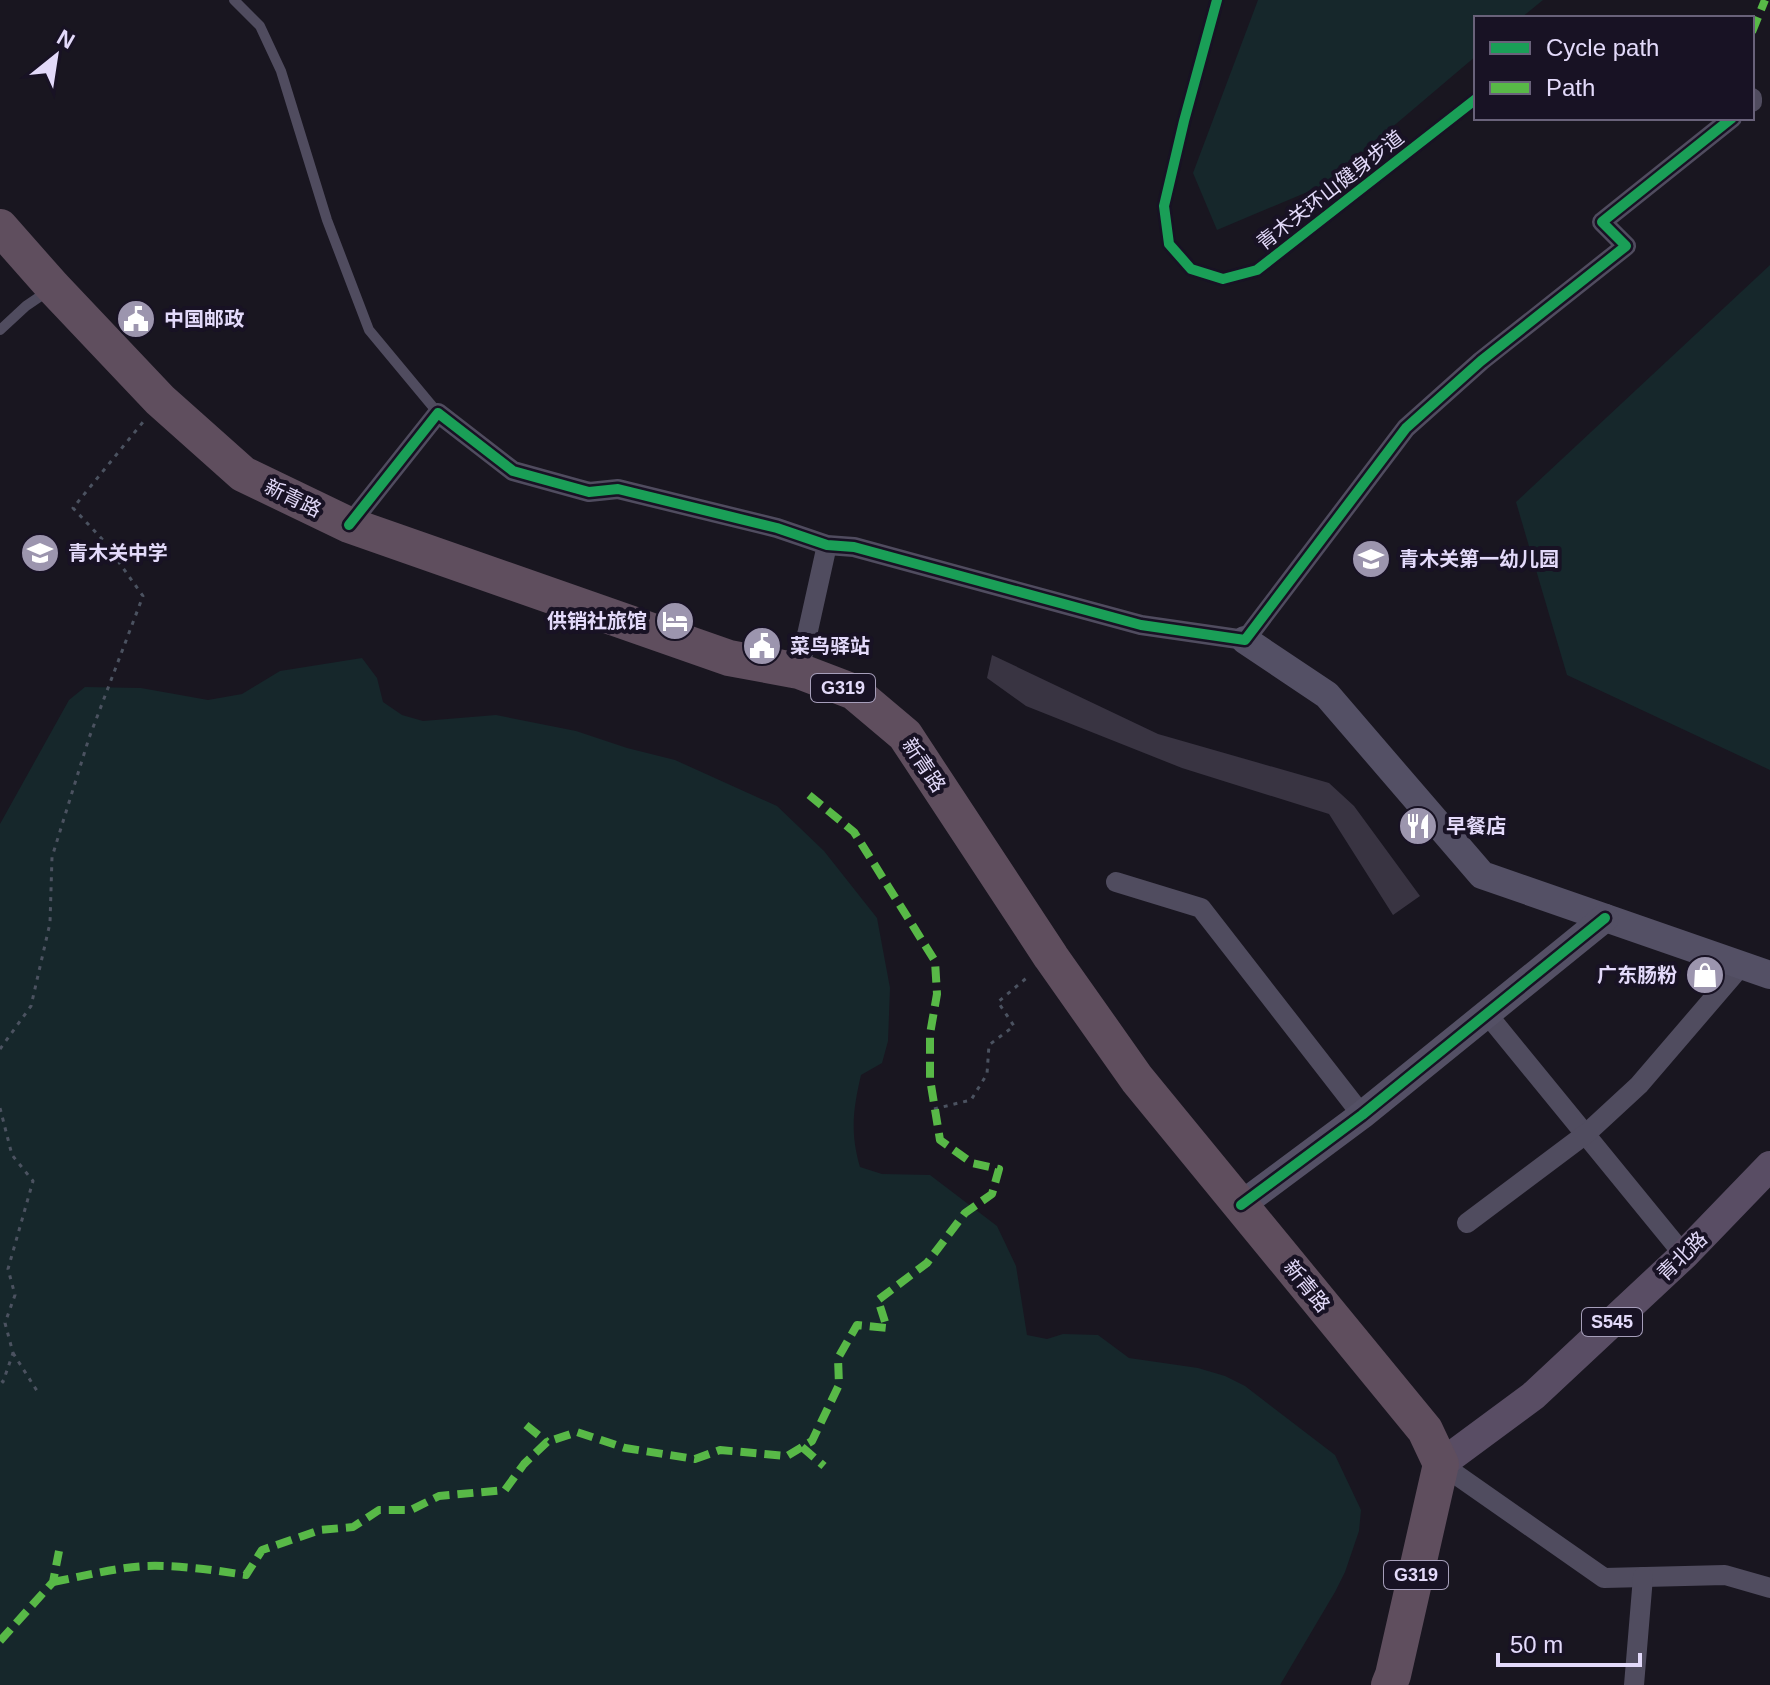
<svg xmlns="http://www.w3.org/2000/svg" width="1770" height="1685" font-family="Arial,'Noto Sans SC',sans-serif">
  <style>
    .green { fill: #16272b }
    .building { fill: #393442 }
    .lines { fill: none; stroke-linecap: round; stroke-linejoin: round }
    .path { stroke: #4b5260; stroke-width: 3; stroke-dasharray: 4 6; stroke-linecap: butt }
    .lane { stroke: #504c5f; stroke-width: 10 }
    .street { stroke: #504c5f; stroke-width: 20 }
    .secondary { stroke: #545065; stroke-width: 28 }
    .primary { stroke: #594d64; stroke-width: 30 }
    .highway { stroke: #5f4e5e; stroke-width: 36 }
    .quiet { stroke: #58b947; stroke-width: 8; stroke-dasharray: 16 8; stroke-linecap: butt }
    .cycleway-casing { stroke: #181224; stroke-width: 15 }
    .cycleway { stroke: #1a9f57; stroke-width: 10 }
    .labels { text-anchor: middle; stroke-width: 8; stroke-linejoin: round; paint-order: stroke }
    .shield { fill: #181224; stroke: #a69eba; stroke-width: 2 }
    .shield-label { font-size: 18px; font-weight: bold; fill: #e3dafa }
    .street-label { font-size: 20px; fill: #e3dafa; stroke: #181224 }
    .poi-label { font-size: 20px; font-weight: bold; fill: #e3dafa; stroke: #181224; text-anchor: start }
  </style>
  <rect width="100%" height="100%" fill="#191620"/>
  <g class="green">
    <path d="M1258 0H1543L1521 18H1476V56L1324 185 1217 230 1193 173Z"/>
    <path d="M1770 265V770L1567 675 1516 502Z"/>
    <path d="M362 658 377 678 383 702 402 715 423 721 496 715 576 731 627 748 675 760 777 806 824 851 877 918 890 988 888 1041 882 1063 861 1075C853 1110 850 1132 860 1167L882 1174 930 1175 997 1226 1016 1266 1027 1335 1047 1339 1063 1334 1098 1335 1129 1358 1198 1368 1225 1376 1245 1386 1335 1455 1361 1510 1359 1531 1345 1572 1335 1592 1280 1685H0V824L69 700 85 687 141 688 208 700 242 694 280 671Z"/>
  </g>
  <path class="building" d="M992 655 1158 734 1329 783 1354 806 1420 896 1393 915 1329 814 1182 768 1026 706 987 678Z"/>
  <g class="lines">
    <g class="path">
      <path d="M0 1049 31 1006 50 923 52 857 89 738 143 596 103 540 73 508 143 422"/>
      <path d="M0 1108 12 1155 33 1181 8 1269 15 1295 5 1323 13 1353 3 1382 0 1378"/>
      <path d="M934 1109 971 1100 987 1074 989 1045 1014 1026 998 1002 1030 975"/>
      <path d="M13 1353 39 1394"/>
    </g>
    <g class="lane">
      <path d="M234 0 260 26 281 71 327 220 369 330 438 413"/>
      <path d="M0 330 26 306 48 291"/>
    </g>
    <g class="street">
      <path d="M1752 98V102"/>
      <path d="M349 525 438 413 513 471 589 492 618 489 777 528 827 545 854 547 1141 625 1245 640 1406 428 1481 361 1626 246 1602 222 1732 118"/>
      <path d="M799 671 827 545"/>
      <path d="M1116 882 1201 908 1362 1115"/>
      <path d="M1487 1014 1684 1255"/>
      <path d="M1467 1223 1587 1133 1639 1085 1742 965"/>
      <path d="M1441 1464 1604 1578 1725 1575 1770 1588"/>
      <path d="M1634 1685 1643 1577"/>
    </g>
    <g class="secondary">
      <path d="M1245 640 1327 695 1482 875 1770 975"/>
      <path d="M1241 1205 1362 1115 1605 918"/>
    </g>
    <path class="primary" d="M1441 1464 1533 1396 1684 1255 1770 1166"/>
    <path class="highway" d="M0 227 53 287 160 400 243 474 349 525 729 658 799 671 854 692 905 735 1051 957 1137 1079 1425 1430 1441 1464 1393 1675 1389 1685"/>
    <g class="quiet">
      <path d="M1752 32 1765 0"/>
      <path d="M526 1425 547 1442"/>
      <path d="M802 1447 824 1466"/>
      <path d="M53 1582C84 1576 114 1568 146 1566 180 1565 213 1570 246 1575L262 1550 320 1530 353 1527 379 1510H411L439 1496 505 1490 524 1464 547 1442 577 1432 625 1448 695 1459 720 1450 787 1456 812 1441 839 1385 838 1358 857 1325 887 1328 878 1300 927 1263 965 1213 992 1194 999 1169 972 1163 940 1140 930 1079V1034L937 994 935 961 854 832 803 790"/>
      <path d="M0 1641 53 1582 59 1551"/>
    </g>
    <g class="cycleway-casing">
      <g id="cycleway">
        <path d="M1217 0 1184 121 1164 206 1169 244 1191 269 1223 279 1257 270 1476 99"/>
        <path d="M349 525 438 413 513 471 589 492 618 489 777 528 827 545 854 547 1141 625 1245 640 1406 428 1481 361 1626 246 1602 222 1732 118"/>
        <path d="M1241 1205 1362 1115 1605 918"/>
      </g>
    </g>
    <use href="#cycleway" class="cycleway"/>
  </g>
  <defs>
    <g id="civic-disc" transform="scale(2)"><circle r="9.5" fill="#9c95ae" stroke="#181224"/><path d="M-.6-6.5H3V-4.5H.6V-3L4-1V1h2V6H-6V1h2V-1L-.6-3ZM-1.2 2.5V6h2.4V2.5Z" fill="#fff"/></g>
    <g id="school-disc" transform="scale(2)"><circle r="9.5" fill="#9c95ae" stroke="#181224"/><path d="M0-5L7-2L0 1L-7-2ZM-4 1L0 2.5L4 1V4Q0 6-4 4Z" fill="#fff"/></g>
    <g id="hotel-disc" transform="scale(2)"><circle r="9.5" fill="#9c95ae" stroke="#181224"/><path d="M-6-4.5h1.5V1H6V5H4.5V3h-9V5H-6ZM-4 0a1.8 1.8 0 1 1 3.6 0ZM.5 0V-2.5h3Q6-2.5 6 0Z" fill="#fff"/></g>
    <g id="restaurant-disc" transform="scale(2)"><circle r="9.5" fill="#9c95ae" stroke="#181224"/><path d="M-5-6h1v4h1v-4h1v4h1v-4h1v5L-1.5 .5V6h-2V.5L-5-1ZM5-6V6H3V1.5H1.5Q1.5-4 5-6Z" fill="#fff"/></g>
    <g id="shop-disc" transform="scale(2)"><circle r="9.5" fill="#9c95ae" stroke="#181224"/><path d="M-5-2.5h2.3a2.7 3.5 0 0 1 5.4 0H5L5.5 6h-11ZM-1.5-2.5h3a1.5 2.3 0 0 0-3 0Z" fill="#fff"/></g>
  </defs>
  <g fill-rule="evenodd">
    <use href="#civic-disc" x="136" y="319"/>
    <use href="#school-disc" x="40" y="553"/>
    <use href="#school-disc" x="1371" y="559"/>
    <use href="#hotel-disc" x="675" y="621"/>
    <use href="#civic-disc" x="762" y="646"/>
    <use href="#restaurant-disc" x="1418" y="826"/>
    <use href="#shop-disc" x="1705" y="975"/>
  </g>
  <g class="labels">
    <g class="shield">
      <rect x="811" y="674" width="64" height="28" rx="6"/>
      <rect x="1582" y="1308" width="60" height="28" rx="6"/>
      <rect x="1384" y="1561" width="64" height="28" rx="6"/>
    </g>
    <g class="shield-label">
      <text x="843" y="694">G319</text>
      <text x="1612" y="1328">S545</text>
      <text x="1416" y="1581">G319</text>
    </g>
    <g class="street-label">
      <text transform="translate(1330 190) rotate(-38)" y="7">青木关环山健身步道</text>
      <text transform="translate(293 498) rotate(26)" y="7">新青路</text>
      <text transform="translate(924 765) rotate(56)" y="7">新青路</text>
      <text transform="translate(1682 1256) rotate(-44)" y="7">青北路</text>
      <text transform="translate(1307 1286) rotate(51)" y="7">新青路</text>
    </g>
    <g class="poi-label">
      <text x="164" y="326">中国邮政</text>
      <text x="68" y="560">青木关中学</text>
      <text x="1399" y="566">青木关第一幼儿园</text>
      <text x="647" y="628" text-anchor="end">供销社旅馆</text>
      <text x="790" y="653">菜鸟驿站</text>
      <text x="1446" y="833">早餐店</text>
      <text x="1677" y="982" text-anchor="end">广东肠粉</text>
    </g>
  </g>
  <rect x="1474" y="16" width="280" height="104" fill="#181224" stroke="#69627a" stroke-width="2"/>
  <rect x="1490" y="42" width="40" height="12" fill="#1a9f57" stroke="#69627a" stroke-width="2"/>
  <text x="1546" y="56" font-size="24" fill="#e3dafa">Cycle path</text>
  <rect x="1490" y="82" width="40" height="12" fill="#58b947" stroke="#69627a" stroke-width="2"/>
  <text x="1546" y="96" font-size="24" fill="#e3dafa">Path</text>
  <g transform="translate(56 56) rotate(30)" stroke="#181224" stroke-width="6" paint-order="stroke">
  <path d="M0-6L14 30L0 20L-14 30Z" fill="#e3dafa"/>
  <text y="-12" font-size="22" font-weight="bold" text-anchor="middle" fill="#e3dafa">N</text>
  </g>
  <path d="M1498 1653v12h142v-12" fill="none" stroke="#e3dafa" stroke-width="4"/>
  <text x="1510" y="1653" font-size="24" fill="#e3dafa" stroke="#181224" stroke-width="6" paint-order="stroke">50 m</text>
</svg>
